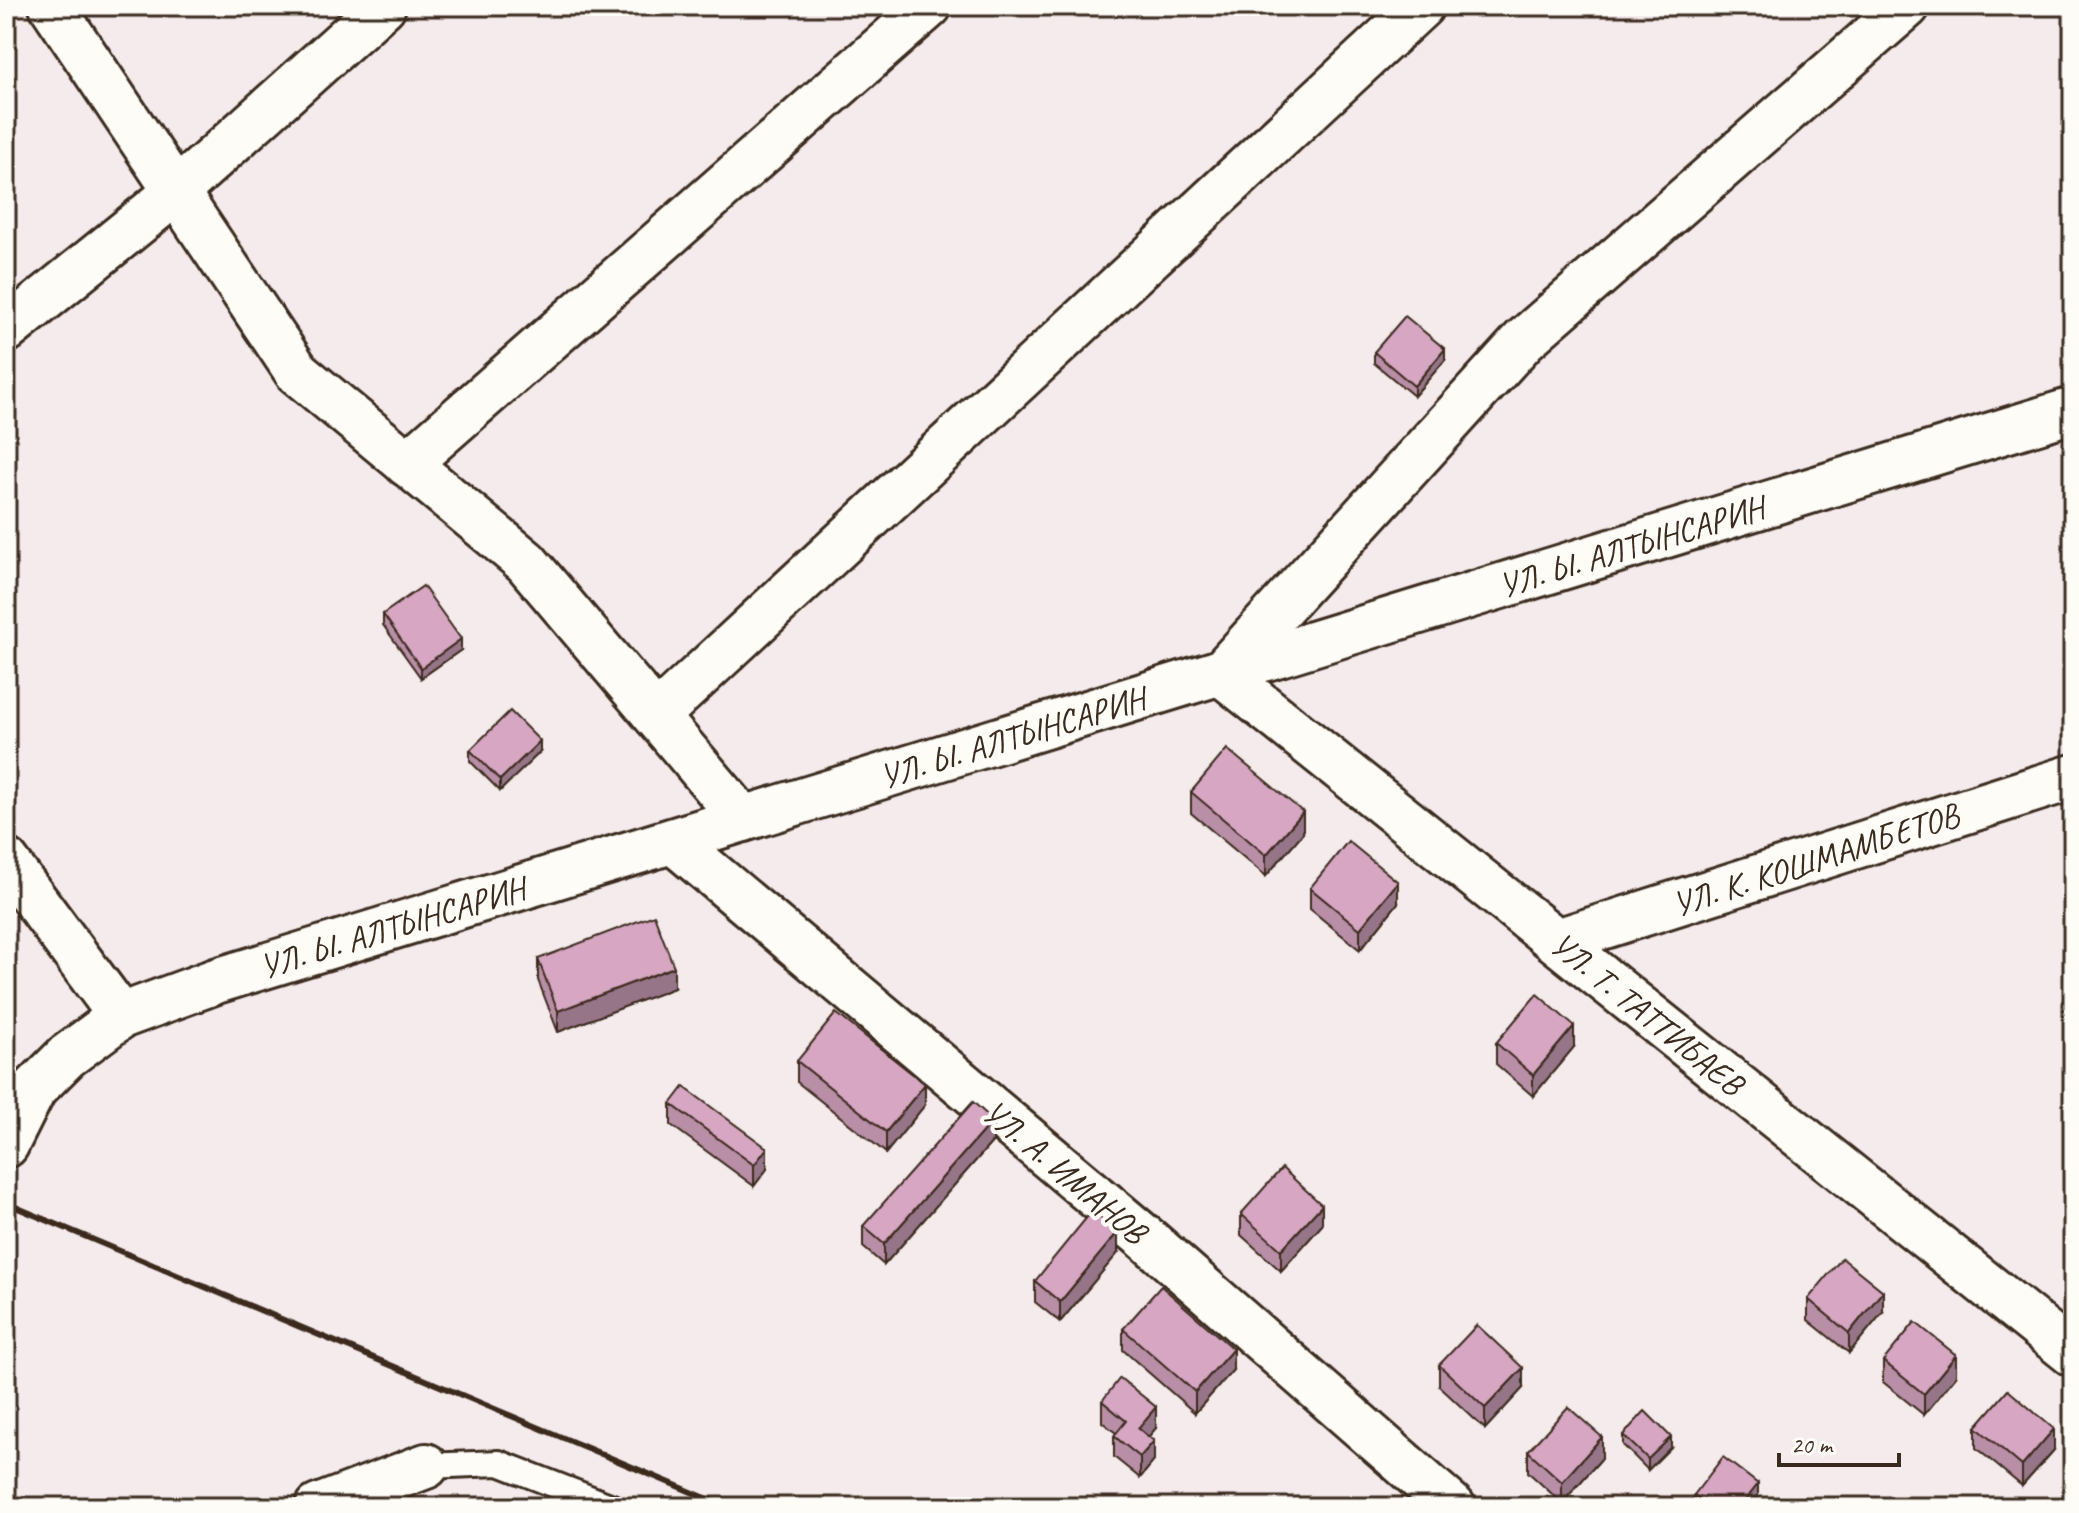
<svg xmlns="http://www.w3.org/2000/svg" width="2079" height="1513" font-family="Caveat,sans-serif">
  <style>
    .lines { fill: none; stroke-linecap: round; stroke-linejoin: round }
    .lane-casing { stroke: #3b2a1e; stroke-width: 30 }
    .street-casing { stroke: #3b2a1e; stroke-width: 50 }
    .secondary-casing { stroke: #3b2a1e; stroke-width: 50 }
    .lane { stroke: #fdfcf7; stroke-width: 24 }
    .street { stroke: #fdfcf7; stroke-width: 44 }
    .secondary { stroke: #fdfcf7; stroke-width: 44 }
    .rail { stroke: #3b2a1e; stroke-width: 6 }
    .wall { fill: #b98fa8; stroke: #3b2a1e; stroke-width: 2 }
    .shaded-wall { fill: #967488; stroke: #3b2a1e; stroke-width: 2 }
    .building { fill: #d7a6c3; stroke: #3b2a1e; stroke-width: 2 }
    .labels { text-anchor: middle; stroke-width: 8; stroke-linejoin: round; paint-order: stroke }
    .street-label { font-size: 34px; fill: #3b2a1e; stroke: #fdfcf7 }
  </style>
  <rect width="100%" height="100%" fill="#f5ebed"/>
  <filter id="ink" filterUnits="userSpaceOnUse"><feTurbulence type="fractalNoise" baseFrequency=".0125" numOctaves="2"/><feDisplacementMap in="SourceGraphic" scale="16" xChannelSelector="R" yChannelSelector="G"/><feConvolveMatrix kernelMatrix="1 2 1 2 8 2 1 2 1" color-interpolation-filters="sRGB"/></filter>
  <g filter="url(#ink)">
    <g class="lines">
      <g class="lane-casing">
        <path id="lane" d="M426 1466 499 1463 612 1507"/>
      </g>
      <g class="street-casing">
        <g id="street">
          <path d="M52 6 297 372 526 562 743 819"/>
          <path d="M1907 6 1524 340 1221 673 2073 1354"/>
          <path d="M6 330 176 192 383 6"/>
          <path d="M407 464 929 6"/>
          <path d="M656 716 1421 6"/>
          <path d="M673 841 1149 1241 1453 1507"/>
          <path d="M6 861 121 1016"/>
          <path d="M1557 941 2073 777"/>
          <path d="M318 1507 426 1466"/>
        </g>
      </g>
      <g class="secondary-casing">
        <path id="secondary" d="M6 1145 34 1089 67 1056 121 1016 216 981 2073 410"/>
      </g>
      <use href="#lane" class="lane"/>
      <use href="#street" class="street"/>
      <use href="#secondary" class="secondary"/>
      <path class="rail" d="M6 1203 727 1507"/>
    </g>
    <g class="wall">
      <path d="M1374 352 1445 360 1414 396 1374 363Z"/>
      <path d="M383 614 461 650 421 678 383 625Z"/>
      <path d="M470 750 540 752 500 791 470 761Z"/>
      <path d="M1191 792 1303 833 1266 876 1191 813Z"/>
      <path d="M1310 888 1398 903 1360 950 1310 909Z"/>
      <path d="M538 959 674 988 558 1032 538 980Z"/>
      <path d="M1496 1043 1574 1047 1533 1096 1496 1064Z"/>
      <path d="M797 1061 925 1105 886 1153 797 1082Z"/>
      <path d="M671 1104 767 1169 754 1186 671 1125Z"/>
      <path d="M993 1141 884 1265 863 1247V1226Z"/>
      <path d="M1241 1214 1322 1225 1281 1271 1241 1235Z"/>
      <path d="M1118 1253 1060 1322 1035 1302V1281Z"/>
      <path d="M1808 1299 1883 1312 1849 1353 1808 1320Z"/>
      <path d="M1123 1329 1233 1370 1195 1413 1123 1350Z"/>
      <path d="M1883 1361 1956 1376 1924 1415 1883 1382Z"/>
      <path d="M1439 1365 1523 1388 1485 1429 1439 1386Z"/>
      <path d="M1102 1401 1156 1428 1149 1436 1154 1461 1140 1478 1114 1457V1436L1116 1433 1102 1422Z"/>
      <path d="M1976 1427 2054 1450 2022 1486 1976 1448Z"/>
      <path d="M1623 1435 1671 1447 1648 1470 1623 1445Z"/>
      <path d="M1528 1451 1602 1458 1562 1503 1528 1472Z"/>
      <path d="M1694 1495 1758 1505 1756 1507H1694Z"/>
    </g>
    <g class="shaded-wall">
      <path d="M1445 349V360L1414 396V386Z"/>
      <path d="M461 639V650L421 678V668Z"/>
      <path d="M540 741V752L500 791V780Z"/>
      <path d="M1303 812V833L1266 876V855Z"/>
      <path d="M1398 882V903L1360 950V929Z"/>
      <path d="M674 967V988L558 1032V1011Z"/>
      <path d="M1574 1026V1047L1533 1096V1075Z"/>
      <path d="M925 1084V1105L886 1153V1132Z"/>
      <path d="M993 1120V1141L884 1265V1244Z"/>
      <path d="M767 1148V1169L754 1186V1165Z"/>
      <path d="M1322 1205V1225L1281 1271V1250Z"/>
      <path d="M1118 1232V1253L1060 1322V1302Z"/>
      <path d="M1883 1291V1312L1849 1353V1333Z"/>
      <path d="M1233 1349V1370L1195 1413V1392Z"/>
      <path d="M1956 1355V1376L1924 1415V1394Z"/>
      <path d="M1523 1368V1388L1485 1429V1408Z"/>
      <path d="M1156 1407V1428L1138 1449V1428Z"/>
      <path d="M2054 1429V1450L2022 1486V1466Z"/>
      <path d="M1602 1437V1458L1562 1503V1482Z"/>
      <path d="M1671 1437V1447L1648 1470V1459Z"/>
      <path d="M1154 1441V1461L1140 1478V1457Z"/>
      <path d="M1758 1484V1505L1756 1507H1740Z"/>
    </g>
    <g class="building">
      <path d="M1405 316 1445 349 1414 386 1374 352Z"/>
      <path d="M423 586 461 639 421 668 383 614Z"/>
      <path d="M510 711 540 741 500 780 470 750Z"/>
      <path d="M1227 749 1303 812 1266 855 1191 792Z"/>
      <path d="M1348 841 1398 882 1360 929 1310 888Z"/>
      <path d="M654 915 674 967 558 1011 538 959Z"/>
      <path d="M1537 994 1574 1026 1533 1075 1496 1043Z"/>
      <path d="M836 1013 925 1084 886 1132 797 1061Z"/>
      <path d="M684 1087 767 1148 754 1165 671 1104Z"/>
      <path d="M973 1102 993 1120 884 1244 863 1226Z"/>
      <path d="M1282 1168 1322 1205 1281 1250 1241 1214Z"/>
      <path d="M1092 1211 1118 1232 1060 1302 1035 1281Z"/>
      <path d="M1842 1258 1883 1291 1849 1333 1808 1299Z"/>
      <path d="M1161 1286 1233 1349 1195 1392 1123 1329Z"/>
      <path d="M1915 1322 1956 1355 1924 1394 1883 1361Z"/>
      <path d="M1477 1325 1523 1368 1485 1408 1439 1365Z"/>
      <path d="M1120 1378 1156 1407 1138 1428 1154 1441 1140 1457 1114 1436 1126 1421 1102 1401Z"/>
      <path d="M2008 1390 2054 1429 2022 1466 1976 1427Z"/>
      <path d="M1568 1407 1602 1437 1562 1482 1528 1451Z"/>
      <path d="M1645 1411 1671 1437 1648 1459 1623 1435Z"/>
      <path d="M1723 1457 1758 1484 1740 1507H1711L1694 1495Z"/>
    </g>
  </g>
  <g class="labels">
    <g class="street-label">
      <text transform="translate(1631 546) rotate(-17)" y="12">УЛ. Ы. АЛТЫНСАРИН</text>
      <text transform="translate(1012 737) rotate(-17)" y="12">УЛ. Ы. АЛТЫНСАРИН</text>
      <text transform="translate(1815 859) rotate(-18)" y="12">УЛ. К. КОШМАМБЕТОВ</text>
      <text transform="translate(392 927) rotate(-17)" y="12">УЛ. Ы. АЛТЫНСАРИН</text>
      <text transform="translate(1647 1013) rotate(39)" y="12">УЛ. Т. ТАТТИБАЕВ</text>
      <text transform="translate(1065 1171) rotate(40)" y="12">УЛ. А. ИМАНОВ</text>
    </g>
  </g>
  <rect width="2079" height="1513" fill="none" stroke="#fdfcf7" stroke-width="32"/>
  <rect x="16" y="16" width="2047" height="1481" fill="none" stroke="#3b2a1e" stroke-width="3" filter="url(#ink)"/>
  <path d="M1779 1453v12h120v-12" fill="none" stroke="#3b2a1e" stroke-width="4"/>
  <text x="1791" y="1453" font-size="24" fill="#3b2a1e" stroke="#fdfcf7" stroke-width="6" paint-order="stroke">20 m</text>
</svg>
